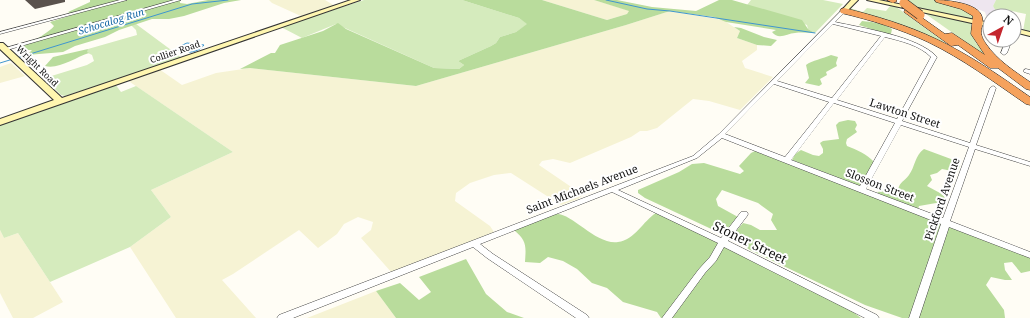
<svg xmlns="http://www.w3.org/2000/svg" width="1030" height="318" font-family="'Noto Serif',serif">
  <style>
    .industrial { fill: #eee6ef }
    .farmland { fill: #f6f3d4 }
    .green { fill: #d5ebbd }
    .forest { fill: #b9dc9c }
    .water { fill: #b9e0f7; stroke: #3f96cf }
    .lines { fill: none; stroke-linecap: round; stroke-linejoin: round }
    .stream { stroke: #3f96cf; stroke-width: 1 }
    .building { fill: #5a524d }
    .street-casing { stroke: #444; stroke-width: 1 }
    .secondary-casing { stroke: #333; stroke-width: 2 }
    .highway-casing { stroke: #222; stroke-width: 1 }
    .street { fill: #fff; fill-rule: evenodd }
    .secondary { fill: #fff6b0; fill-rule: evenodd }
    .highway { fill: #f5a25d; fill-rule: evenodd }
    .highway-bridge-casing { stroke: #222; stroke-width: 10; stroke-linecap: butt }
    .highway-bridge { stroke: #f5a25d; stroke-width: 9 }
    .labels { text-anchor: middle; stroke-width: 4; stroke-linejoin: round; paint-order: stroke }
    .far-street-label { font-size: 9px; fill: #111; stroke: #fff }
    .far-water-label { font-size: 10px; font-style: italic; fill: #1768a6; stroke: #fff }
    .street-label { font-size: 11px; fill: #111; stroke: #fff }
    .near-street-label { font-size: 13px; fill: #111; stroke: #fff }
  </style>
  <rect width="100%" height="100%" fill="#fffdf5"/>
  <path class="industrial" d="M955 0H996L993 6 1000 16H990V22H988L985 12Z"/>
  <g class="farmland">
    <path d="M269 0H325L335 6 303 17 272 3Z"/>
    <path d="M542 0H594L630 11 627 14 607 20Z"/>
    <path d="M670 11 723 20 740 31 737 38 757 45V50L742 61 745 68 773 77 740 110 709 101 693 99 657 128 647 131H640L631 137 570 163 553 159 542 161 539 165 583 195 578 199 561 205 511 173 494 175 470 183 456 193 455 201 490 226 494 232 392 273 361 238 371 230 373 222 358 217 344 224 337 234 318 248 299 230 233 274 222 280 256 318H176L130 247 171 217 151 190 233 152 127 80 159 69 182 85 216 73 250 68 416 86 626 25Z"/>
    <path d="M11 63 25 76 0 83V67Z"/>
    <path d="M0 230 4 238 18 233 63 302 33 318H13L0 293Z"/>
    <path d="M376 291 396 318H307Z"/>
  </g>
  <g class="green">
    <path d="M364 0H462L519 18 528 24 516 32 500 37 496 43 491 46 458 61 464 65 459 69 434 68 336 24 302 38 281 27Z"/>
    <path d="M751 0H823L843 4 815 33 808 29 807 25 747 5Z"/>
    <path d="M905 0H936L974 14V20L918 9Z"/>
    <path d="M996 0H1030V32L1023 31 1026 14 1007 10 1006 14 997 13 993 6Z"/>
    <path d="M890 6H895L958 52 848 10 850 8 863 12 867 8 886 11Z"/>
    <path d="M923 12 971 23 972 32 976 43 990 57H987Z"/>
    <path d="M136 24 182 58 65 96 61 95 46 80 45 78 87 65 94 61 92 55 86 52 88 49 137 35 136 30 131 25Z"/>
    <path d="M115 84 121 92 136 86 233 152 151 190 171 217 130 247 50 282 18 233 4 238 0 230V124Z"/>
  </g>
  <g class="forest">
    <path d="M90 0H180V3L187 4 208 0H241L224 3 184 16 169 19H152L119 30 105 37 75 46 63 52 27 55 32 50H15C23 47 49 33 54 26L50 22 72 15 68 12 90 2Z"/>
    <path d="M462 0H542L607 20 627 14 629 11 594 0H617L652 7 696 11 719 0H732L802 20 808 29 815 33C808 33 802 32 795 33 787 33 779 41 772 32L776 30 726 22 714 17 670 11 626 25 416 86 250 68 240 69 271 53H275L280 45 323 31 338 23 346 29 434 68 459 69 464 65 458 61 491 46 496 43 500 37 516 32 527 24 519 18Z"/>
    <path d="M862 21C873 22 882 23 892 29L891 34H886L859 25Z"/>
    <path d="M734 27 741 28 764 37 777 40 771 46 757 45 737 38 740 31Z"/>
    <path d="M88 49 87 52 89 53C76 57 58 70 45 66L53 57Z"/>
    <path d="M831 55 838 57 836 63 837 66 826 72 827 75 820 79 822 84 819 86 805 83 809 78 806 65C812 60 823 59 831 55Z"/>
    <path d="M848 120 855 121 857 125 855 129 857 132 847 139 846 143 847 146C857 150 867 154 874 162L861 184 859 186 792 160 795 154 801 150 813 155 819 156 823 153V149L820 143 823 141 839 139 836 125 839 122Z"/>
    <path d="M924 149 951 159 960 166 957 172 942 169 937 173 930 175 932 180 927 186 940 193 946 198 942 202 919 206 918 209 882 196 877 192 898 190C900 181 904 182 909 175 915 167 915 155 924 149Z"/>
    <path d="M755 151 1030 257V271L1021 273 1012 262 1004 263 1005 270 1012 280H1005L991 277 986 285 1004 310 1005 318H902L865 305 750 250 731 237 743 223 751 225 760 230H777L771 220 773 214 758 203 722 190 716 199 718 206 738 217 722 234 645 198 638 193V190L679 172 692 164 704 163 740 174 744 171 739 166 751 153Z"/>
    <path d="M656 213 702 234 849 309 861 318H661L657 312 623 302 607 288 592 283 577 269 563 261 548 257 540 263 525 262C526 246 527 241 514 230 521 227 551 214 557 214 573 214 596 245 618 242 635 240 643 221 656 213Z"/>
    <path d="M466 259 486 294 507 312 524 318H396L376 291 400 283 419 300 431 292 419 277Z"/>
  </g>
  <path class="water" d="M187 43 204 45C198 53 186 54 178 50V47Z"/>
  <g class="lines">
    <g class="stream">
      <path d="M606 0 647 9 670 11 815 33"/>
      <path d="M17 58 192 4 228 0"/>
      <path d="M0 63 13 59"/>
    </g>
  </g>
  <path class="building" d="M25 0H65V2L35 9Z"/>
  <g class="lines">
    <g class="street-casing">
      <g id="street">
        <path d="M120 0H127L0 34V32Z"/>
        <path d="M174 0H181L7 50H3L2 49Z"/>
        <path d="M842 10 846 11 835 22C862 28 918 36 937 57L902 121 970 143 990 88 993 86 995 87 996 88 976 145 1030 162V166L975 149 950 221 1030 252V258L949 227 919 318H909L941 224 722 138 697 158 618 190 721 238 741 212H747L748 214 747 216 728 241 877 315 879 318H865L724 247 716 261 705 273 672 318H662L699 269 710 257 718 243 612 192 480 244 493 254 587 315 589 318H576L487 258 473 247 293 318H277L279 315 693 156 719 134ZM833 24 881 36 832 98 777 81ZM885 37C901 41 919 45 931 57L897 119 837 100ZM774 84 829 102 785 157 725 134ZM834 103 895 123 860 186 791 160ZM901 125 969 147 943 218 866 189Z"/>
        <path d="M1006 40H1012L1007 53 1004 55 1001 53Z"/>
        <path d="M1026 69 1030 70V74L1024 72V70Z"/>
      </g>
    </g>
    <g class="secondary-casing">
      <g id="secondary">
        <path d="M351 0H360L0 125V119L54 100 0 49V43H3L62 98Z"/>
        <path d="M851 0H858L846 12H842V10Z"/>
        <path d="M867 0H879L990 23V27Z"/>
        <path d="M1014 28 1030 32V36L1014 32Z"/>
      </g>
    </g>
    <g class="highway-casing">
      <g id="highway">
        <path d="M887 0H896L897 1 893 3Z"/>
        <path d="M935 0C947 0 979 3 982 17 985 28 976 30 986 44 997 60 1014 71 1030 82V90L1026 89 998 68H990L958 45 951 46 904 12 905 10H911L945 34 952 33 985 55 971 34 973 16 961 9 936 2Z"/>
        <path d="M844 8C876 16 907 25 936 39 970 55 1000 76 1030 97V105L1026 104C994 82 963 59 928 42 900 29 871 20 841 13L840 11 841 9Z"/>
      </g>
    </g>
    <use href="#street" class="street"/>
    <use href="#secondary" class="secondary"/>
    <use href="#highway" class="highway"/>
    <g class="highway-bridge-casing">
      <path id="highway-bridge" d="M904 3 920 15"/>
    </g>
    <use href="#highway-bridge" class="highway-bridge"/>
  </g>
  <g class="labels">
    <g class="far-street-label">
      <text transform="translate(175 52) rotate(-19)" y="3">Collier Road</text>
      <text transform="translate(37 66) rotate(44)" y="3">Wright Road</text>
    </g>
    <g class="far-water-label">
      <text transform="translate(111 21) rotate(-17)" y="4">Schocalog Run</text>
    </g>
    <g class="street-label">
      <text transform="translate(905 113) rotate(18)" y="4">Lawton Street</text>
      <text transform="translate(880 185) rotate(21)" y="4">Slosson Street</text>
      <text transform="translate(582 189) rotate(-21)" y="4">Saint Michaels Avenue</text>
      <text transform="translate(942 199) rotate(-71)" y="4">Pickford Avenue</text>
    </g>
    <g class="near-street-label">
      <text transform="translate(750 242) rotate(26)" y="5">Stoner Street</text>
    </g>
  </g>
  <g transform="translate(1002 28) rotate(40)"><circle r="19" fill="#ffffff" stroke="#a0a0a0"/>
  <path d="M0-3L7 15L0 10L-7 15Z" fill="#c4262e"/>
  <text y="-6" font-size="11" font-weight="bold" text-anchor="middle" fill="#111111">N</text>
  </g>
</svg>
